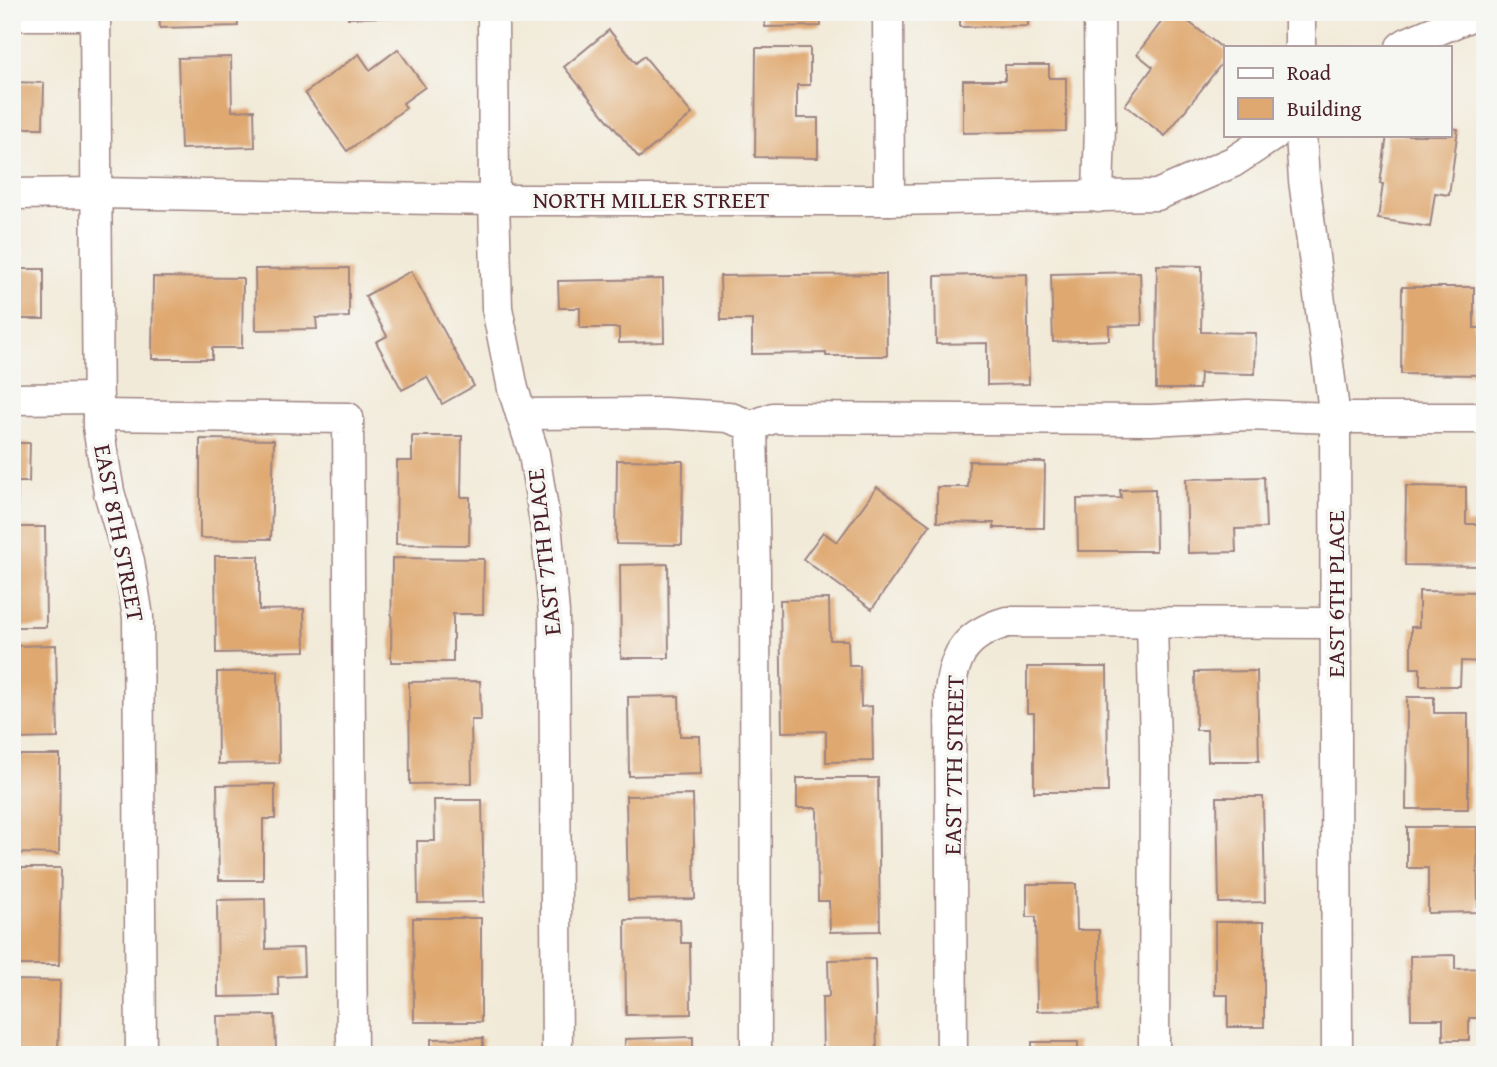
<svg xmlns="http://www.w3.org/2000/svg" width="1497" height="1067" font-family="'Gentium Book Plus',serif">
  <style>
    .building { fill: #dfa870 }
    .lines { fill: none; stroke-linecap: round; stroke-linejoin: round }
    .minor-casing { stroke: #9e8482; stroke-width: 33 }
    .minor { stroke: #fff; stroke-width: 30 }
    .labels { text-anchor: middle; stroke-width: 7; stroke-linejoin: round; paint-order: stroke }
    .street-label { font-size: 24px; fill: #4a1f2b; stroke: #f6f6f2 }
  </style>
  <rect width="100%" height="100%" fill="#f6f6f2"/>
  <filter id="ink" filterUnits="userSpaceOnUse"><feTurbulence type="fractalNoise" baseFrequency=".0143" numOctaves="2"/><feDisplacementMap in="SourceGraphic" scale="14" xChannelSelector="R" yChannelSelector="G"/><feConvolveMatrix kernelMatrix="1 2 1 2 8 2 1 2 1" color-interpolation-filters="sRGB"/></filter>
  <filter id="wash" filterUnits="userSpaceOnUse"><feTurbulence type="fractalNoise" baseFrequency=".00686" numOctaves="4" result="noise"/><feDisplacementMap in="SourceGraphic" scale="28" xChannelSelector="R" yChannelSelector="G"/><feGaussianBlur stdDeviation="1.57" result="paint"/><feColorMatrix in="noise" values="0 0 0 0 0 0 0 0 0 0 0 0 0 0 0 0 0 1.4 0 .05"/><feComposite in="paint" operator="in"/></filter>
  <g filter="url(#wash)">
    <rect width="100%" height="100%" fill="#f2ead8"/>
    <g id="blocks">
      <g class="building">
        <path d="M159 12H237L238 26 160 28Z"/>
        <path d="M348 12H431V16L348 18Z"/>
        <path d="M567 12H633V15L567 16Z"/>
        <path d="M765 12H820L821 26 765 27Z"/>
        <path d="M960 12H1028V26L960 27Z"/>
        <path d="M1169 12H1176L1226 51V58L1165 136 1125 105 1153 67 1137 54Z"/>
        <path d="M609 30 636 63 644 56 692 114 639 158 564 67Z"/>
        <path d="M756 48H810V85H797V118H818V158L755 157Z"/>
        <path d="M398 49 425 87 403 103 406 108 347 151 305 93 359 54 370 70Z"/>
        <path d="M231 57 232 111 254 110 255 147 181 149 178 58Z"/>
        <path d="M1005 65H1049V78H1066V131L963 133V80H1005Z"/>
        <path d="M12 82 44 83 43 128H12Z"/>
        <path d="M1450 128 1458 129 1449 195 1435 193 1430 227 1378 219 1383 184H1380L1387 135H1450Z"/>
        <path d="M1157 265 1202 266 1201 332 1256 333 1255 374 1200 373 1199 389H1156Z"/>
        <path d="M349 268V317L316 318 317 329 256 330 255 269Z"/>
        <rect x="12" y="269" width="32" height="50"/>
        <path d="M411 271 474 386 442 404 427 377 402 390 376 342 387 336 365 296Z"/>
        <path d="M1140 272 1142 325 1109 326V340L1053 342 1051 274Z"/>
        <path d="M886 274 887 356H826V353L752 354V320H721L720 276Z"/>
        <path d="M1027 274 1029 384 987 385V343L936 344 935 276Z"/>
        <path d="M153 277 243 278 242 348H212V359H152Z"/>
        <path d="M663 279 664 342 619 343V328H580V308H559L558 281Z"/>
        <path d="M1402 287H1474V328H1485V375L1401 374Z"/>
        <path d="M12 422H16L15 443H30L29 482H18L17 515H12Z"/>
        <path d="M412 436H462L461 497H470L469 545 396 544 397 461H412Z"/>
        <path d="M200 439 274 440 271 539 200 538Z"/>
        <path d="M617 460 683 461 682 545 616 544Z"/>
        <path d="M969 461 1045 462 1044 528H994V523L937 522V487H968Z"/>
        <path d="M1264 477 1266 528 1235 529 1236 552 1188 553 1186 479Z"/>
        <path d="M1406 486 1466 487V524H1485V566L1405 565Z"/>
        <path d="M877 487 930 525 872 609 803 559 823 532 837 542Z"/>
        <path d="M1155 489 1156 551H1078L1077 499 1121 498 1120 490Z"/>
        <path d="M12 527H45L46 627H12Z"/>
        <path d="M215 556H259V610L304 609 305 651 216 653Z"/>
        <path d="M392 558 484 559 483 614H453V662H391Z"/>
        <path d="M668 564 669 658H621L620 565Z"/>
        <path d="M1419 591 1485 592V662L1461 661 1460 686H1420V668H1411V627H1419Z"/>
        <path d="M829 599 830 640H848L849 666H860L861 707 872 706 873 761 826 762V731L782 732 780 600Z"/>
        <path d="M56 645 58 738 12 739V702H14L13 646Z"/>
        <path d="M1027 667H1107L1108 792H1034V713H1027Z"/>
        <path d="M278 671 279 763 218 764 217 672Z"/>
        <path d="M1257 671 1259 761H1208L1207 730H1196L1195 672Z"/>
        <path d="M480 681 481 720H471L472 783 410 784 409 682Z"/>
        <path d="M679 696 680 736H700L701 774 629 776 628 697Z"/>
        <path d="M1407 697H1434V713H1468V809H1406Z"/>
        <path d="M14 755H60L59 854 12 853V773H14Z"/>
        <path d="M797 778H878L880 931 830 932 829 901H818L817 808H797Z"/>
        <path d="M275 784V819H263V880H219L217 785Z"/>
        <path d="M693 795 695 899 628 900 626 796Z"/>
        <path d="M1217 797H1263L1265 902 1219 903Z"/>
        <path d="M434 800H482L484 902 418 903 417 841H435Z"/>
        <path d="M1407 827H1477L1478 912 1428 913V868H1407Z"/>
        <path d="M14 868H61L59 965H13Z"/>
        <path d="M1027 884H1076L1077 930H1099V1010L1037 1011 1036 917H1027Z"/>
        <path d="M265 899 266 949 303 948 304 976 278 977 279 996 218 997 217 900Z"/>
        <path d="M413 918H481V1022H414Z"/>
        <path d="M680 919 681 943H690L691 1014 626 1015 625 920Z"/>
        <path d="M1215 922H1264V1027H1228V995H1215Z"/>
        <path d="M1455 955V969L1484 968 1485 1018H1469V1040H1443V1019H1411L1410 956Z"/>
        <path d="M875 959 877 1055H823L822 997H829L828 960Z"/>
        <path d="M14 980 60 981 58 1055H12V997H14Z"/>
        <path d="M275 1015 276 1051 270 1052V1055H218L217 1016Z"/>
        <path d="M693 1037V1055H625V1039Z"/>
        <path d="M483 1038V1055H431V1039Z"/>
        <rect x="1032" y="1042" width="46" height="13"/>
      </g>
    </g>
  </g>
  <g filter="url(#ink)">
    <use href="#blocks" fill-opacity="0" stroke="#9e8482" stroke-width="2"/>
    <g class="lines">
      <g class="minor-casing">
        <g id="minor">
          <path d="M95 12 98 427 109 492 129 561 138 617 141 1055"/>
          <path d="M493 12 494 200 497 308 513 389 534 454 547 534 554 613 557 1055"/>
          <path d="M888 12 889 200"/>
          <path d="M1300 12V47"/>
          <path d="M12 15H95"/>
          <path d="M1401 47 1407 43 1480 12"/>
          <path d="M1301 135 1304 180 1335 418 1337 1055"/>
          <path d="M12 194 96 193 494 200H889L1157 195 1233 162 1274 135"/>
          <path d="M1098 197 1100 125 1099 12"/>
          <path d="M12 399 98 398"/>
          <path d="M521 414 664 413 728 417 752 426 755 572 756 1055"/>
          <path d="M98 415 348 418 352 1055"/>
          <path d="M752 426 773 418 1151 420 1247 415 1335 418H1485"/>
          <path d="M1152 622 1155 747 1154 1055"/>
          <path d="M952 1055 950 692C954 652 968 633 1007 622L1336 623"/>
        </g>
      </g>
      <use href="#minor" class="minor"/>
    </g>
  </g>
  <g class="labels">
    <g class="street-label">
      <text x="651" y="208">NORTH MILLER STREET</text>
      <text transform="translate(119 533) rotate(79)" y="8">EAST 8TH STREET</text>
      <text transform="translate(544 552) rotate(-96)" y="8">EAST 7TH PLACE</text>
      <text transform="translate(1336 594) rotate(-90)" y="8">EAST 6TH PLACE</text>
      <text transform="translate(954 765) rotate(-89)" y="8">EAST 7TH STREET</text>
    </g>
  </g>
  <rect width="1497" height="1067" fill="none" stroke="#f6f6f2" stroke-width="42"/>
  <rect x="1224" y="46" width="228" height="91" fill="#f6f6f2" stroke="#b1a0a2" stroke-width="2"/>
  <rect x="1238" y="68" width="35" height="10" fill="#ffffff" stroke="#b1a0a2" stroke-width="2"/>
  <text x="1287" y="80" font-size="21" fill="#4a1f2b">Road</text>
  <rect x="1238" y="98" width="35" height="21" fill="#dfa870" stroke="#b1a0a2" stroke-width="2"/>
  <text x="1287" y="116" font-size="21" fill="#4a1f2b">Building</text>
</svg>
